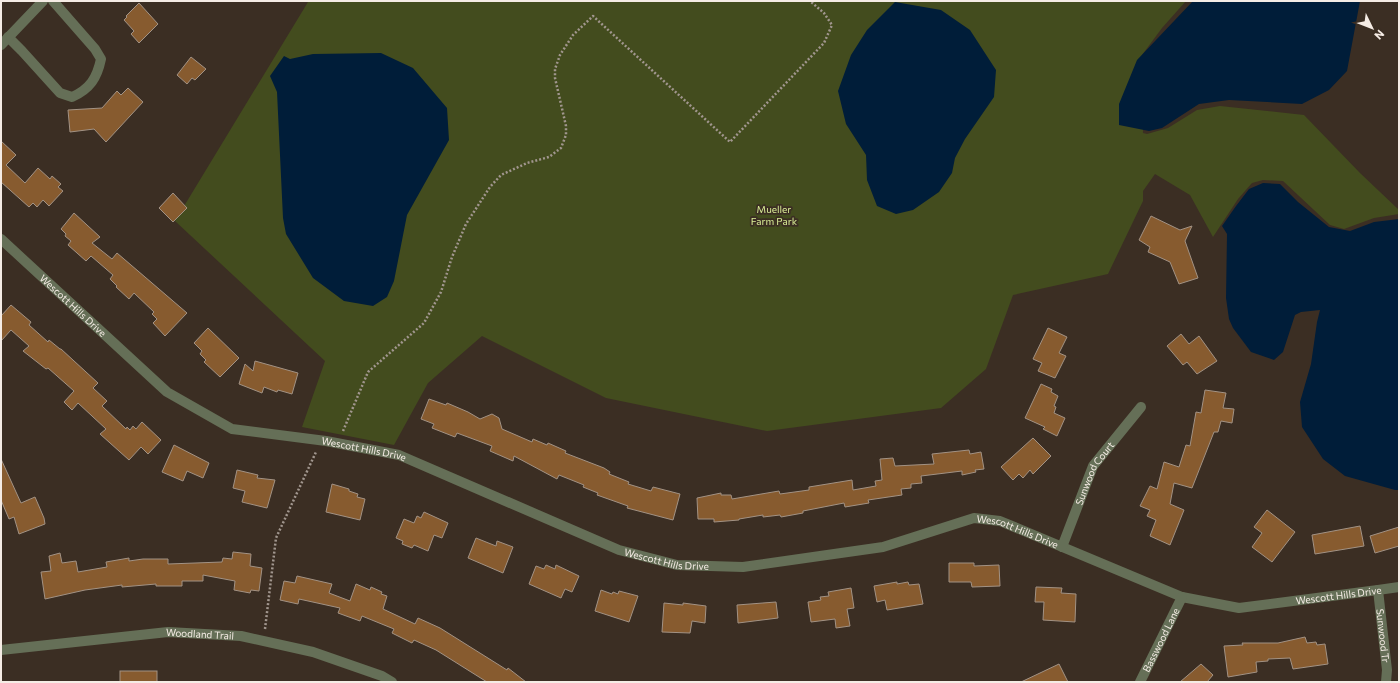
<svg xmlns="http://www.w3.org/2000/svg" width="1400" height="683" font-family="Commissioner,sans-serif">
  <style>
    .green { fill: #434c1e }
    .water { fill: #001d39 }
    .building { fill: #875b2f; stroke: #a29284 }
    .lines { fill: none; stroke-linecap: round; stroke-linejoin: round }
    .path { stroke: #a1968e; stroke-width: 2.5; stroke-dasharray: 2 2; stroke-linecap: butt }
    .minor { stroke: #656f57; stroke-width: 10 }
    .labels { text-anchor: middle; stroke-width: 3.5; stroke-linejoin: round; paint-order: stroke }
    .park-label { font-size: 10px; fill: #dbef97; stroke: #3b2e23 }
    .street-label { font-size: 10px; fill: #f5ece5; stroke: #3b2e23 }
  </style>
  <rect width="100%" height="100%" fill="#3b2e23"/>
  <path class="green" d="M307 1H1186L1162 28 1142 55 1143 133 1147 134 1168 128 1197 110 1220 106 1304 115 1360 173 1399 210V214L1374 218 1344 229 1330 225 1283 181 1263 180 1252 183 1238 199 1213 237 1190 195 1155 174 1143 191V201L1108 274 1013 295 986 369 941 408 767 431 606 398 482 336 428 383 394 445 302 427 325 361 175 221 308 2Z"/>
  <g class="water">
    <path d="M1193 1H1360L1347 71 1329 90 1302 104 1229 100 1199 104 1162 128 1149 131 1119 125V104L1137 60Z"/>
    <path d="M895 2 941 10 970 30 996 70 994 97 965 139 955 158 952 173 939 192 913 210 896 214 877 206 867 180 866 155 846 124 838 91 851 55 867 30Z"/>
    <path d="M381 53 413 68 447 108 449 140 407 215 394 281 387 297 373 306 344 301 313 278 286 234 283 218 277 92 270 76 284 56 290 59 313 54Z"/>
    <path d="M1263 183 1280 184 1298 202 1329 227 1350 231 1374 222 1399 219V490H1395L1345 476 1323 459 1302 427 1300 402 1311 364 1317 322 1320 310 1301 312 1295 315 1283 352 1274 360 1251 352 1233 328 1229 319 1226 298 1227 234 1222 226 1236 206 1249 189Z"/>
  </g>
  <g class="building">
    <path d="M139 3 158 24 139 43 131 34 134 31 124 20 127 17 126 16Z"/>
    <path d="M191 57 206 69 195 80 192 78 187 84 177 75Z"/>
    <path d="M128 88 143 102 106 142 94 129 70 132 68 110 102 108 117 91 121 95Z"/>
    <path d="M1 141 16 155 6 165 25 183 38 168 50 179 52 176 61 184 58 187 63 191 49 206 43 200 37 207 33 203 29 207 1 182Z"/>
    <path d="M173 193 187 208 173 222 159 208Z"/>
    <path d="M74 213 100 237 92 243 112 259 117 253 187 313 165 336 153 323 157 319 152 314 154 312 134 293 129 299 116 287 117 286 110 279 113 275 91 256 86 261 68 245 71 241 65 236 66 234 61 229Z"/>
    <path d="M1151 216 1180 230 1192 226 1185 241 1198 278 1179 284 1170 262 1148 252 1150 247 1139 240Z"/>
    <path d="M11 305 31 322 29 325 48 342 49 340 60 349H61L98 383 93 388 107 401 102 406 126 429 127 427 130 430 133 426 136 429 142 422 161 440 148 454 141 447 129 460 100 434 106 429 78 403 72 410 64 402 74 391 48 368 46 369 23 351 29 346 11 330 1 341V316Z"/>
    <path d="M208 328 239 358 220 377 204 362 206 360 200 354 202 351 194 343Z"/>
    <path d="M1048 328 1067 337 1059 353 1066 356 1055 378 1038 371 1042 363 1033 359Z"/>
    <path d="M1181 334 1189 344 1199 336 1217 361 1197 374 1187 362 1183 365 1167 346Z"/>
    <path d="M255 361 298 373 292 394 278 390 277 392 264 387 262 393 239 384 245 364 253 371Z"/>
    <path d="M1041 384 1052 389 1051 392 1058 396 1054 406 1056 407 1054 413 1065 418 1057 436 1043 429 1045 427 1025 418Z"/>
    <path d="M1205 390 1226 393 1223 408 1234 409 1232 423 1221 421 1218 432H1214L1192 488 1174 483 1170 504 1184 510 1170 545 1150 536 1156 520 1147 516 1150 510 1140 506 1150 486 1157 489 1164 462 1179 467 1186 445 1190 446 1196 412 1201 413Z"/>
    <path d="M429 399 446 405 447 403 468 412 480 419 492 414 499 418 502 429 532 442 533 439 547 445 548 443 566 451 565 453 604 468 610 472 609 474 629 482 628 484 651 491 653 487 680 494 673 520 627 508 628 506 597 495 598 493 583 487 584 485 559 475 557 479 514 456 513 461 490 451 492 446 457 433 455 437 432 428 434 424 421 419Z"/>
    <path d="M1033 438 1051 456 1033 474 1030 470 1023 478 1019 474 1013 480 1001 467Z"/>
    <path d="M174 445 209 463 203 478 187 471 183 481 162 472Z"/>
    <path d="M969 450 970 454 981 452 984 469 975 470 976 472 962 475V471L921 476 922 483 911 484V488L901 489 902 495 868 500 869 503 845 507 844 503 803 511V513L781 517 780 515 763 517V515L739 519V520L714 522V519H698L697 498 721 493V495H731L732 499 779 491 780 494 809 490V487L852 480 853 490 876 486 875 481 882 480 880 459 893 458 895 466 934 464 932 454Z"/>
    <path d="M1 459 21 503 35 497 44 518 45 524 19 534 14 517 9 519 1 500Z"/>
    <path d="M237 470 258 475 257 478 275 480 267 508 242 502 245 491 233 488Z"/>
    <path d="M332 484 349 489V491L358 494 357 497 365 499 360 520 326 512Z"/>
    <path d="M1267 510 1295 532 1272 562 1252 547 1262 533 1254 527Z"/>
    <path d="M424 512 448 523 442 538 434 535 428 551 414 545 412 548 402 544 403 541 396 538 404 519 414 523 417 516 421 518Z"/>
    <path d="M1360 526 1364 546 1315 554 1312 535Z"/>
    <path d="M1399 527V546L1375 553 1370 536Z"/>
    <path d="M476 538 496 546 497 541 513 547 503 573 468 558Z"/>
    <path d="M233 552 251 554 250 566 262 568 259 591 251 590 250 593 234 590 235 581 203 575V581H182V586H156V584L122 587V585L85 590 45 599 41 572 51 571 49 556 60 553 62 563 76 561 78 572 107 567 106 562 129 558V561L143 559H168V564L222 562 223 558 232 559Z"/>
    <path d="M949 563H974V566L999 565 1000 586 972 587 971 582H949Z"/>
    <path d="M546 565 555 569 556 565 579 576 572 592 565 589 561 598 529 584 536 566 544 569Z"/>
    <path d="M297 576 332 584 329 593 350 601 356 584 370 590 371 587 382 592 381 594 387 596 383 609 415 624 418 618 440 628 507 670 508 668 526 682H487L436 650 414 640 412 643 392 633 394 629 362 616 360 621 338 613 340 608 299 599 298 604 280 600 284 581 295 583Z"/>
    <path d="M897 582V584L908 582 909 585 919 584 923 604 887 610 885 600 877 602 874 586Z"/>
    <path d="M1036 587 1062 588 1061 593 1076 594 1075 622 1043 620 1044 602H1035Z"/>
    <path d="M851 588 854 608 847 609 850 626 836 628 835 619 811 622 808 602 821 600 820 597 829 596 828 592Z"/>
    <path d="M601 590 612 594 613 592 618 594 619 591 638 596 629 622 595 611Z"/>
    <path d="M776 602 778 618 738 623 737 605Z"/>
    <path d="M664 603 683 605V603L706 606 705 623 692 621 690 633 662 632Z"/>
    <path d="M1305 637 1307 643 1316 642 1317 645 1325 644 1328 664 1293 669 1290 658 1268 659V661L1256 662 1257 672 1228 677 1224 646 1243 645 1242 643H1278Z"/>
    <path d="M1059 664 1068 682H1021Z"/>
    <path d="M1201 664 1213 675 1207 682H1180Z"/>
    <rect x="120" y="671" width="37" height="11"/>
  </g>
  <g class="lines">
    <g class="path">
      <path d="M343 431 368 372 424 323 441 292 452 257 466 224 490 187 501 175 527 163 549 157 561 148 566 135V126L555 78V69L560 55 573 35 593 16 730 142 824 43 832 25 824 13 810 1"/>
      <path d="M265 629 276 538 316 452"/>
    </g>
    <g class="minor">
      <path d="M8 37 22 51 60 93 72 97C90 89 97 78 101 59L95 49 53 1"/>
      <path d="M1 45 43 1"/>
      <path id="s1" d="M1 239 167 392 232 429 326 441 399 455 619 550 677 565 743 567 883 547 974 518 1000 521 1182 597 1239 608 1378 590 1399 587"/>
      <path id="s2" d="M1062 547 1093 466 1141 407"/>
      <path id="s3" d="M1378 590 1387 670 1386 682"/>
      <path id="s4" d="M1 650 168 632 241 636 313 652 382 676 392 682"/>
      <path id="s5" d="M1140 682 1182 597"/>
    </g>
  </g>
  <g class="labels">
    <g class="park-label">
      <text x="774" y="213">Mueller<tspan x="774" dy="12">Farm Park</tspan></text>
    </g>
    <g class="street-label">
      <text dy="4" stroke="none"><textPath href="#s1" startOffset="98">Wescott Hills Drive</textPath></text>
      <text dy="4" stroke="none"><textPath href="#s1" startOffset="434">Wescott Hills Drive</textPath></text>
      <text dy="4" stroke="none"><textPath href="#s2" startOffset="81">Sunwood Court</textPath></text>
      <text dy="4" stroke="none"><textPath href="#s1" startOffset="1118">Wescott Hills Drive</textPath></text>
      <text dy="4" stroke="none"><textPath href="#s1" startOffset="758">Wescott Hills Drive</textPath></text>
      <text dy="4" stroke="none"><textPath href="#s1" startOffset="1454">Wescott Hills Drive</textPath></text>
      <text dy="4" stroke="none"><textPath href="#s4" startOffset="200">Woodland Trail</textPath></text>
      <text dy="4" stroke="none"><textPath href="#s3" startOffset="46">Sunwood Tr</textPath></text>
      <text dy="4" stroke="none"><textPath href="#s5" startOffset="47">Basswood Lane</textPath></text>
    </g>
  </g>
  <rect width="1400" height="683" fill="none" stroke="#f5ece5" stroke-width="4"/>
  <g transform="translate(1372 28) rotate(133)" stroke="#3b2e23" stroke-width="3" paint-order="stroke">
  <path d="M0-3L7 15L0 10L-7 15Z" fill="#f5ece5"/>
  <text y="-6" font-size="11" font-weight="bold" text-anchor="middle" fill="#f5ece5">N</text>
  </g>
</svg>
